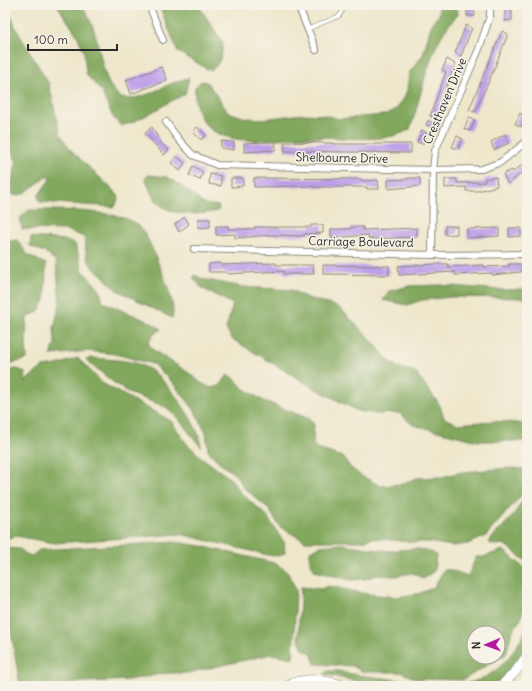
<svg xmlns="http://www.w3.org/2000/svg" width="532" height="691" font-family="Delius,sans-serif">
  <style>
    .forest { fill: #82a85d; stroke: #566a44; fill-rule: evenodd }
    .building { fill: #bd9ee9 }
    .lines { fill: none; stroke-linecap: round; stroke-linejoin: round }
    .lane-casing { stroke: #8c897b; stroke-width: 4.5 }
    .street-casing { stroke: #8c897b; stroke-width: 8 }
    .secondary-casing { stroke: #8c897b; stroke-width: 10 }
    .lane { stroke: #fff; stroke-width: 3 }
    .street { stroke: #fff; stroke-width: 6 }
    .secondary { stroke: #fff; stroke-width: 9 }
    .labels { text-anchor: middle; stroke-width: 3; stroke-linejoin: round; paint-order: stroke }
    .street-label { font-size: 12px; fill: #2b2b2b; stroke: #f7f3e8 }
  </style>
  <rect width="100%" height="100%" fill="#f7f3e8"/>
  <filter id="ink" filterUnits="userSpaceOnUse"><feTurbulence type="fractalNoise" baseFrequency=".025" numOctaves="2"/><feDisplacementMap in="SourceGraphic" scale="8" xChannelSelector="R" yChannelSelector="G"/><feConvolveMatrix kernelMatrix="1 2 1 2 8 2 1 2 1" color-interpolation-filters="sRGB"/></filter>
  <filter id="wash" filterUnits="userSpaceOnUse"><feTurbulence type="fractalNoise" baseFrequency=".012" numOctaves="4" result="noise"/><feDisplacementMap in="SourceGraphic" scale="16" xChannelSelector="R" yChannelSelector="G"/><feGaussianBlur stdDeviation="0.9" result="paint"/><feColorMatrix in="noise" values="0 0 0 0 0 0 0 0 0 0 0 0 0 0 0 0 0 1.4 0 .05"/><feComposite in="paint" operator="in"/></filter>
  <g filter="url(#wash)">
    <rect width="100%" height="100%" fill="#eee7cb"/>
    <g class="forest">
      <path d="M5 5H7L16 29 49 84 60 134 71 150 119 196 115 207 40 202 38 196 50 179 48 176 23 194 13 196 11 186 17 161 5 143Z"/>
      <path d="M57 5H81C98 25 98 57 108 81 110 87 116 93 121 98 146 102 165 82 189 78L185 94C163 104 145 119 121 126L113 117 101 91 86 74 84 51 77 35Z"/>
      <path d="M159 5H198L223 43C221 57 222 61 211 71L178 52Z"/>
      <path d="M436 5H457L458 15C429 41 423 93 410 129 386 145 337 136 308 137 278 137 242 147 215 132 198 122 194 104 195 87L201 81 207 82 228 112 246 118 262 119 303 114 323 115 339 119 384 115 396 110 404 98 407 90 409 73 423 55 432 22 439 15V8Z"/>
      <path d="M149 175 167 177 179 184 204 204 219 206 218 211C196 215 169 218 154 198 150 192 148 184 145 178Z"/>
      <path d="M29 210C53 210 122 209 139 226 150 238 155 258 162 272 167 284 176 308 172 318L115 289 100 273 92 267 87 257 84 237 65 230 22 229 20 218Z"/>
      <path d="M31 237 64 240 75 244 83 271 100 290 103 302 152 323 161 329 153 335 148 343 153 350 189 373 201 383 211 388 220 386 228 375 234 378 244 389 264 401 310 419 314 425 313 444 318 449 343 457 350 467 361 476 381 486 401 484 417 478 441 477 462 472 510 468 527 469V490L517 500 486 536 468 544 452 546 428 542H410L372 538 363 541H305L280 527 268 508 244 488 236 475 222 465 208 451 206 432 193 408 172 382 153 364 115 354 88 351 51 355 55 344 54 327 60 303 56 261 44 252 30 246Z"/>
      <path d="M17 240 28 255 46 264 45 301 38 312 27 317 26 339 27 359 5 365V246L9 241Z"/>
      <path d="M195 275 202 279 243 287 292 290 305 297 340 308 373 342 385 357 397 367 415 372 439 404 444 418 457 424 494 421 527 424V441H478L413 425 399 413 377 414 358 411 314 388 232 339 226 329 233 304 203 289 193 278Z"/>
      <path d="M440 285 501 290 527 289V298L451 297 422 300 407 305 383 300 389 291 410 286Z"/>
      <path d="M78 358 102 383 171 421 187 444 201 457 232 480 241 493 266 515 284 542 285 553 280 556 268 555 180 534 55 543 16 536 5 539V371L17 369 25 372 24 382 43 367 57 365Z"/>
      <path d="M92 358C110 360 133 359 149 369 166 379 202 428 201 447L180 421 166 407 131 394 113 382 86 360Z"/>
      <path d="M527 498V562L504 544 494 545 488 542 512 517 521 503Z"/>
      <path d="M175 542 201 546 274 563 287 571 296 590 293 658 272 654 187 673H167L128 680 83 682 58 686H20L5 594V548L20 549 26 554 32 556 39 550Z"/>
      <path d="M342 544C355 546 368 548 380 550 399 553 419 543 436 555L434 571 423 579 413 573 395 576 377 575 365 579 351 580 315 571 310 561V551L321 546Z"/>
      <path d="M503 550 527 570V589L521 619 512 632 506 654 463 680 416 679 401 672H363L353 666 315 664 311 653 303 649 298 637 301 587 321 589 329 586 367 594 397 597 421 593 434 587 444 570H451L468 576 476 557H483ZM474 633H498V657H474Z"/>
      <path d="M527 627V646L500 681 488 686H378L324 674 328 671H338C358 676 378 677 398 680 461 690 497 691 527 627Z"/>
    </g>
    <g id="blocks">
      <g class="building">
        <path d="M467 6H474L475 16H467Z"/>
        <path d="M505 10H512V20L505 21Z"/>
        <path d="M466 25 472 28 461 56 455 53Z"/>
        <path d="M502 31 508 34 490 79 475 112 469 110Z"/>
        <path d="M447 59 455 64 435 118 430 116 446 72 442 70Z"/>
        <path d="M162 67 167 80 131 94 126 80Z"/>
        <path d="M520 113 525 116 521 127 515 124Z"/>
        <path d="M469 117 475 120 470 131 464 129Z"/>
        <path d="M428 120 440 127 439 130 426 125Z"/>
        <path d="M152 127 161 143 169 150 164 155 145 133Z"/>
        <path d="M197 127 206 135 201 140 193 132Z"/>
        <path d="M422 130 427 133 423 144 417 142Z"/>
        <path d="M505 134 509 143 494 150 491 142Z"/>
        <path d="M457 136 463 139 458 149 452 147Z"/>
        <path d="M221 141 234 142V150L221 148Z"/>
        <path d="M263 142H275L276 150 244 152V143Z"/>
        <path d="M284 142 333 143V144H411V153L285 151Z"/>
        <path d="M176 156 185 163 180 171 171 163Z"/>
        <path d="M527 161V181L522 173 508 184 503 174 512 170 513 172Z"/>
        <path d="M193 166 203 172 200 180 189 175Z"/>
        <path d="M210 174 221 176V186L209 184Z"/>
        <path d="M496 177 497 186 478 191H466V187L445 188V179H457V183L485 182 484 179Z"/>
        <path d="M231 178H243V186L231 187Z"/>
        <path d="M254 178 362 179V181L378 180 379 189H367V187H313V186L254 187Z"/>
        <path d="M408 178H420V186L388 189V180L408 179Z"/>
        <path d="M185 217 189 224 179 232 175 224Z"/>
        <path d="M198 219H210V227L198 228Z"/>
        <path d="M311 225H323V233L304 234V236L273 235 235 238V234L216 235V226H228V229H254V227H311Z"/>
        <path d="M445 226H457V234L445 235Z"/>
        <path d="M351 227H363V230L417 228V237L369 239 368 235 331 238V229H351Z"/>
        <path d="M499 228V236L467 238V229Z"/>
        <path d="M509 228H521V236L509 237Z"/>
        <path d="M221 263V265L276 263V265H313L314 274H284V271L227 274 226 272H209V264Z"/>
        <path d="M436 264H448V267L484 265V267L509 266V264H521V272L492 275V273L455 275V272L399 275 398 266Z"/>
        <path d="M323 265 389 266V275L323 274Z"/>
      </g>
    </g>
  </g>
  <g filter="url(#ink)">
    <use href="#blocks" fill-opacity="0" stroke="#8c897b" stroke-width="1"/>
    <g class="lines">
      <g class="lane-casing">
        <g id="lane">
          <path d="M300 9 309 5"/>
          <path d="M308 29 339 16 343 10 341 5"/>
        </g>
      </g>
      <g class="street-casing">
        <g id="street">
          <path d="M149 5 163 40"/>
          <path d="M298 5 316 50"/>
          <path d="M166 122 179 140 193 155 217 165 433 170 482 169 501 162 527 141"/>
          <path d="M194 249 432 255 527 254"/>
          <path d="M432 255 433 170 435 151 479 49 490 16V5"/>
        </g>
      </g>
      <g class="secondary-casing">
        <g id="secondary">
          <path d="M288 686C306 674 329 682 348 686"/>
          <path d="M501 686 516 671 527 656"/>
        </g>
      </g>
      <use href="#lane" class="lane"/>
      <use href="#street" class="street"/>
      <use href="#secondary" class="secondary"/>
    </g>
  </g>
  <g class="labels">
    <g class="street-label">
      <text transform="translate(445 101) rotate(-67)" y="4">Cresthaven Drive</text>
      <text transform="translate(342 158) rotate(1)" y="4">Shelbourne Drive</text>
      <text transform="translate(361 242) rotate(1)" y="4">Carriage Boulevard</text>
    </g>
  </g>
  <rect width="532" height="691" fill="none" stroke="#f7f3e8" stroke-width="20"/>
  <g transform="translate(486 645) rotate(268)"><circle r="19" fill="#f7f3e8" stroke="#a5a39c"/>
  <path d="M0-3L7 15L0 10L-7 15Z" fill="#b5179e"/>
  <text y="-6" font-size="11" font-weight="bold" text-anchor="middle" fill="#2b2b2b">N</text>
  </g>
  <path d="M28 44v6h89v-6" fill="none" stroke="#2b2b2b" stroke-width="2"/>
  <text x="34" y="44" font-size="12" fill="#2b2b2b" stroke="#f7f3e8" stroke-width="3" paint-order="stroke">100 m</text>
</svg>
